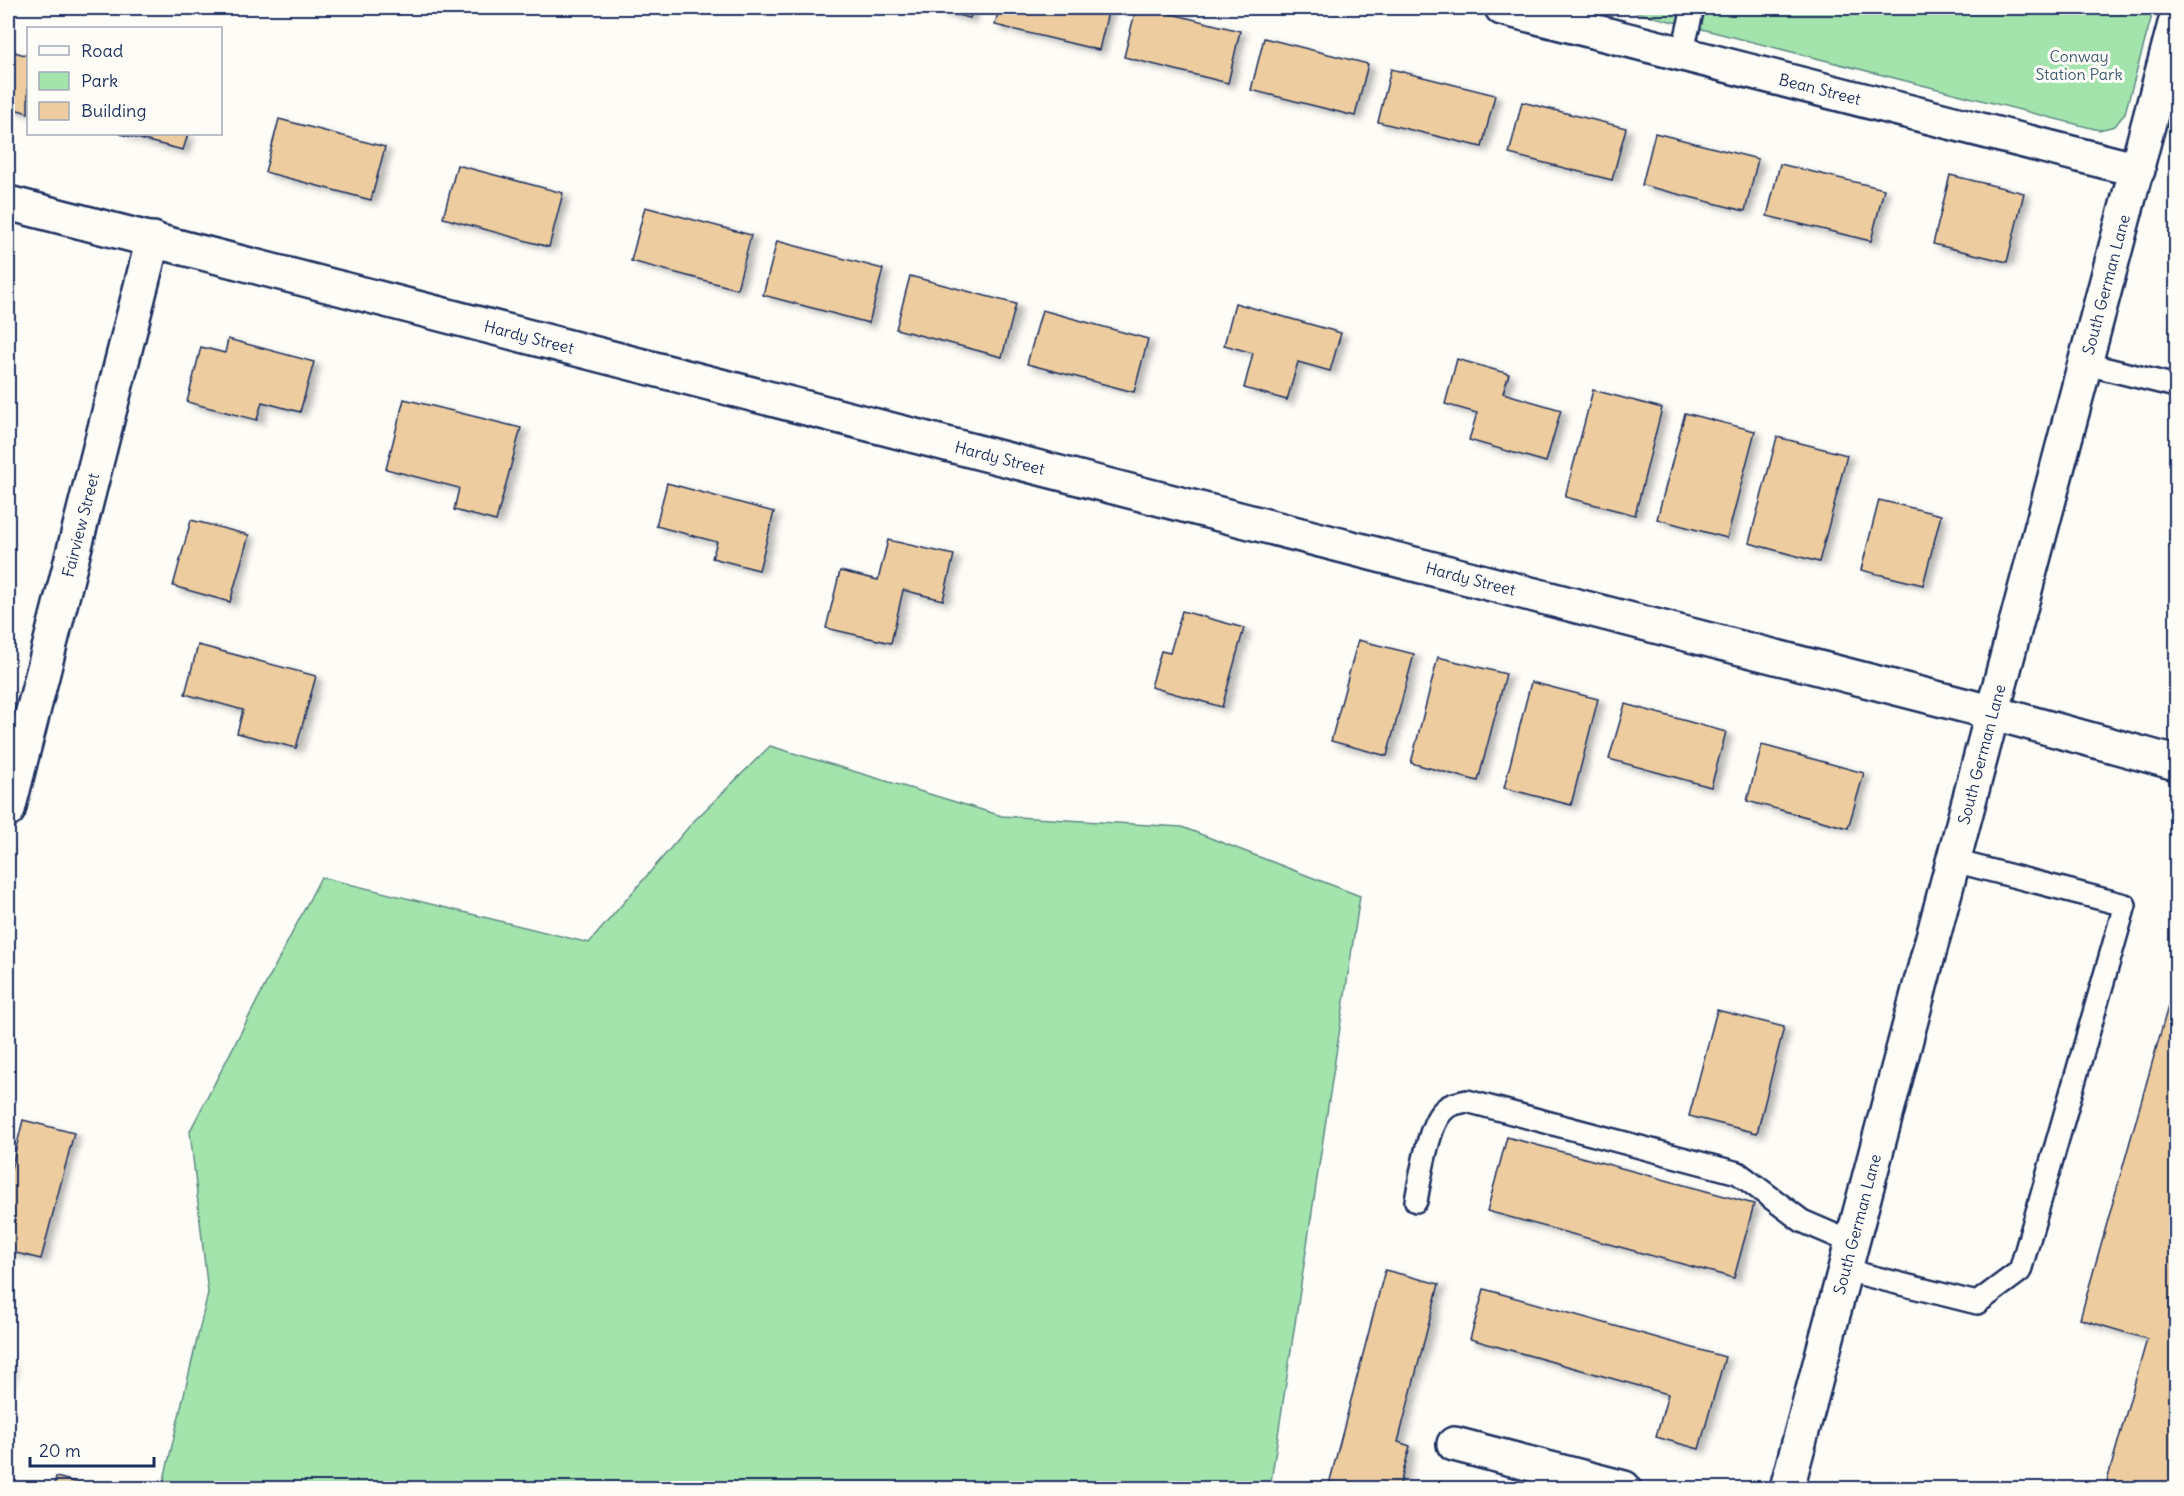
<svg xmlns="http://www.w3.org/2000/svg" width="2184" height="1496" font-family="Delius,sans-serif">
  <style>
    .green { fill: #a3e4ad; stroke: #5f8a86; stroke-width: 1.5 }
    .building { fill: #edcd9f; stroke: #1b2f5e; stroke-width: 1.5; filter: url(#shadow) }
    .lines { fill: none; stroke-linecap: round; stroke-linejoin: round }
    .lane-casing { stroke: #1b2f5e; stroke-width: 26 }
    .street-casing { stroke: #1b2f5e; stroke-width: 38 }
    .secondary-casing { stroke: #1b2f5e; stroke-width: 38 }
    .lane { stroke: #fdfcf7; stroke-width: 21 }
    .street { stroke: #fdfcf7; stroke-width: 33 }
    .secondary { stroke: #fdfcf7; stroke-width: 33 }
    .labels { text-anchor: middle; stroke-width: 6; stroke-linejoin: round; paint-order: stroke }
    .park-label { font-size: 16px; fill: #3d5c72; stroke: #fdfcf7 }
    .street-label { font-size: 16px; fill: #1b2f5e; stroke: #fdfcf7 }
  </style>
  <defs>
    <filter id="shadow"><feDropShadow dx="6" dy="4" stdDeviation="3" flood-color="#0004"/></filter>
  </defs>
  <rect width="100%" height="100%" fill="#fdfcf7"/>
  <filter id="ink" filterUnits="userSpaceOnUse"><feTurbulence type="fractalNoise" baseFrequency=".0167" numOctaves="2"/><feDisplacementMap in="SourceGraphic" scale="12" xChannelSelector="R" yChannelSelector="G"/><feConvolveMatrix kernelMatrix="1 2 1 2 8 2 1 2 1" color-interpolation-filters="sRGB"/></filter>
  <g filter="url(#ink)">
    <g class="green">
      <path d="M1619 8H2154L2125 113 2115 126 2099 130Z"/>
      <path d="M770 746 1002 816 1182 827 1360 896 1270 1488H162L208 1293 190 1131 321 877 589 943 693 822Z"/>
    </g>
    <g class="building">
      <path d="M928 8H973L970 18Z"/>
      <path d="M999 8H1109L1099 50 995 25Z"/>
      <path d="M1136 8H1148L1240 31 1228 83 1124 57Z"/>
      <path d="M1264 38 1368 64 1355 116 1251 90Z"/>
      <path d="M8 50 28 56V113L8 107Z"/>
      <path d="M1391 69 1495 95 1482 147 1378 122Z"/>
      <path d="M1522 102 1626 128 1612 180 1509 154Z"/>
      <path d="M279 119 385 147 371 200 265 172Z"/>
      <path d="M1655 133 1758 159 1745 211 1642 185Z"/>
      <path d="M120 134H188L183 150Z"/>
      <path d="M1780 164 1884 189 1871 241 1767 216Z"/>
      <path d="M457 165 563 193 549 247 443 218Z"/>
      <path d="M1950 175 2024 193 2007 262 1933 244Z"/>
      <path d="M645 207 751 235 737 289 631 261Z"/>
      <path d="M777 241 883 269 869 323 763 295Z"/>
      <path d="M910 276 1016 304 1002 357 896 329Z"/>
      <path d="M1235 303 1341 333 1330 371 1298 362 1287 400 1244 388 1253 353 1224 345Z"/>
      <path d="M1042 310 1148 339 1134 392 1027 364Z"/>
      <path d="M228 339 314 362 300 412 262 402 257 420 187 402 201 347 225 353Z"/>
      <path d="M1457 359 1509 374 1503 393 1561 410 1546 462 1469 440 1477 413 1445 404Z"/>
      <path d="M1593 390 1662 408 1635 515 1565 497Z"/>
      <path d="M404 399 521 428 496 521 454 510 459 488 386 469Z"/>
      <path d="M1685 413 1755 431 1727 538 1657 519Z"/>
      <path d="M1777 437 1847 455 1819 562 1749 543Z"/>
      <path d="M667 483 774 512 759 570 712 558 717 542 656 526Z"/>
      <path d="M1879 500 1941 515 1923 585 1861 570Z"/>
      <path d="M191 520 249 535 230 602 173 586Z"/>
      <path d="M888 540 954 555 943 600 903 590 891 643 826 628 840 571 878 580Z"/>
      <path d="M1182 611 1244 628 1222 707 1151 687 1161 651 1170 653Z"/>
      <path d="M1358 640 1414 654 1387 756 1331 741Z"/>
      <path d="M198 645 316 676 296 748 237 733 243 710 185 694Z"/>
      <path d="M1438 657 1506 674 1478 781 1411 763Z"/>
      <path d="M1531 682 1598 699 1571 805 1504 788Z"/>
      <path d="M1625 704 1726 732 1711 787 1609 759Z"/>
      <path d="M1762 745 1864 773 1848 828 1747 801Z"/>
      <path d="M2176 978V1488H2105L2147 1339 2080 1319Z"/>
      <path d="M1717 1010 1784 1027 1757 1133 1689 1116Z"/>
      <path d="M23 1120 74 1133 41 1259 8 1251V1181Z"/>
      <path d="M1507 1137 1754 1204 1734 1278 1487 1211Z"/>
      <path d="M1385 1270 1439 1284 1398 1442 1410 1446 1399 1488H1328Z"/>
      <path d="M1484 1289 1725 1357 1699 1449 1656 1437 1668 1394 1470 1339Z"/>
      <path d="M8 1365 12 1366 8 1382Z"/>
      <path d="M56 1477 94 1487V1488H53Z"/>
      <path d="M29 1484 45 1488H27Z"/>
    </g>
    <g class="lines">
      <g class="lane-casing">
        <g id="lane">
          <path d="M1682 54 1693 8"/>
          <path d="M2086 364 2176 386"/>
          <path d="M1416 1201C1420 1180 1428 1126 1442 1112 1449 1104 1457 1103 1467 1101L1738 1173 1802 1221 1853 1243"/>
          <path d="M1845 1270 1977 1303 2020 1271 2125 905 1954 861"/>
        </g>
      </g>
      <g class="street-casing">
        <g id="street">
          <path id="s1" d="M1502 8 2138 170"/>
          <path id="s2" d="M8 203 1994 713 2176 763"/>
          <path id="s3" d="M8 810 153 239"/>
          <path d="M1454 1444 1624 1488"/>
        </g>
      </g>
      <g class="secondary-casing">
        <g id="secondary">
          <path id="s4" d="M1787 1488 2176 20"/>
        </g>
      </g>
      <use href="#lane" class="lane"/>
      <use href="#street" class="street"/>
      <use href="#secondary" class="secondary"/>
    </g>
  </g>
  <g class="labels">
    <g class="park-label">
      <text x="2079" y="62">Conway<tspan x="2079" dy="18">Station Park</tspan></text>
    </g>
    <g class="street-label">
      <text dy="6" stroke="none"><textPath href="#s1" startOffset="328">Bean Street</textPath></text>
      <text dy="6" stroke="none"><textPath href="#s4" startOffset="1245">South German Lane</textPath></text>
      <text dy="6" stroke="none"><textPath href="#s2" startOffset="538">Hardy Street</textPath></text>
      <text dy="6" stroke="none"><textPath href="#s2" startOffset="1024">Hardy Street</textPath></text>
      <text dy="6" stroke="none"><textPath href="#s3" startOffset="294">Fairview Street</textPath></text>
      <text dy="6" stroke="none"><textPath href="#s2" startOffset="1510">Hardy Street</textPath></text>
      <text dy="6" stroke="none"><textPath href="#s4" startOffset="759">South German Lane</textPath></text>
      <text dy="6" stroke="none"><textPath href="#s4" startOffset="273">South German Lane</textPath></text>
    </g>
  </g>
  <rect width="2184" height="1496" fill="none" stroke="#fdfcf7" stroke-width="30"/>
  <rect x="15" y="15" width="2154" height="1466" fill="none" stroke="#1b2f5e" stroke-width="2" filter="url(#ink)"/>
  <rect x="27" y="27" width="195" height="108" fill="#fdfcf7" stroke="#a3aaba" stroke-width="1.5"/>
  <rect x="39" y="46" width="30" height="9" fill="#fdfcf7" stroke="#a3aaba" stroke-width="1.5"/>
  <text x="81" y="57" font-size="18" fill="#1b2f5e">Road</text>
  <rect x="39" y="72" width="30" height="18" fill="#a3e4ad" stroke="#a3aaba" stroke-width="1.5"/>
  <text x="81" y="87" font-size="18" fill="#1b2f5e">Park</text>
  <rect x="39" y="102" width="30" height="18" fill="#edcd9f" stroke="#a3aaba" stroke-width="1.5"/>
  <text x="81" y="117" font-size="18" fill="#1b2f5e">Building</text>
  <path d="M30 1457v9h124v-9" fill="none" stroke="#1b2f5e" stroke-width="3"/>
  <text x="39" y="1457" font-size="18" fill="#1b2f5e" stroke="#fdfcf7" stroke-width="4.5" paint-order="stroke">20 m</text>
</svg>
